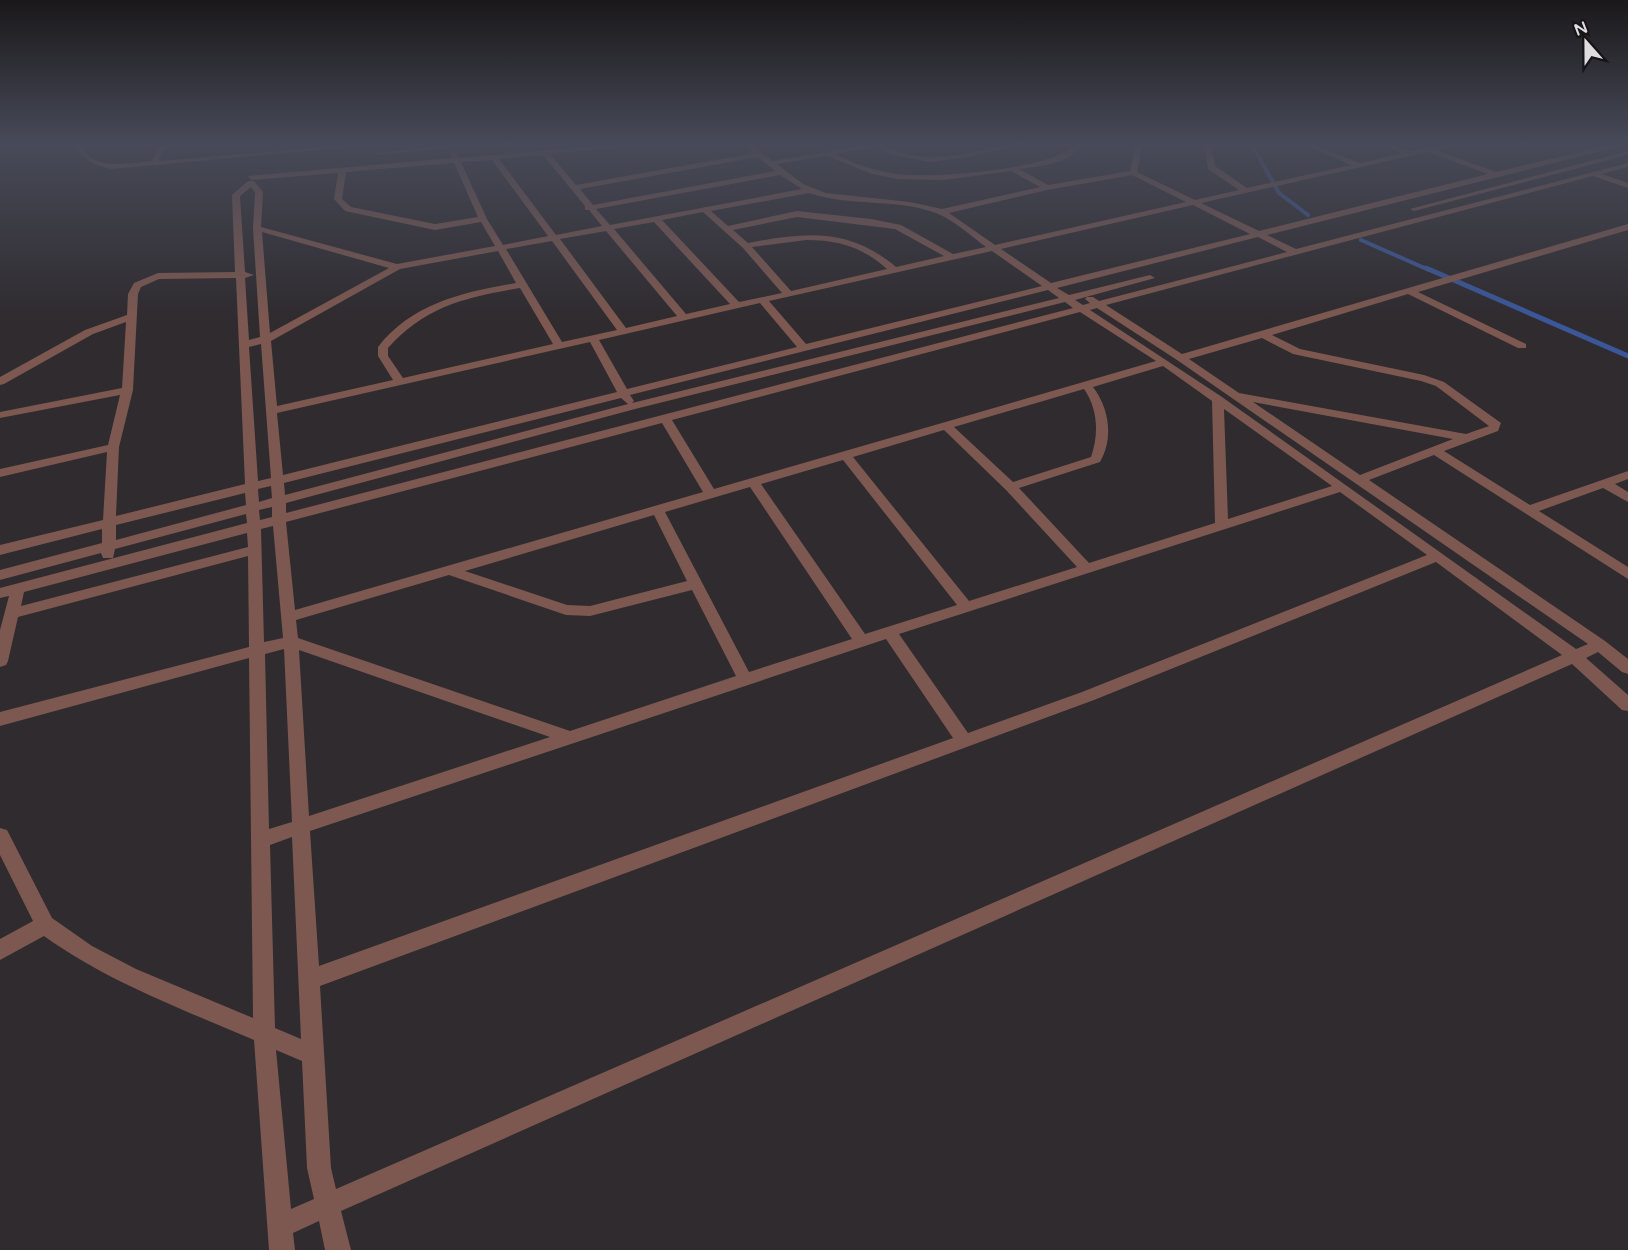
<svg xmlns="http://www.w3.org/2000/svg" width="1628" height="1250" font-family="'Varela Round',sans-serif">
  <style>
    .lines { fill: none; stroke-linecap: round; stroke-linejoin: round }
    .stream-far1 { stroke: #3b5799; stroke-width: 4 }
    .stream { stroke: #3b5799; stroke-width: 5 }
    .minor { fill: #7c5850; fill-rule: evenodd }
  </style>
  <rect width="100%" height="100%" fill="#2f2b2f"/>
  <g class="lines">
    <g class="stream-far1">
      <path d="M1251 143 1279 193 1308 215"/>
      <path d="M1361 240 1429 270"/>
    </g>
    <path class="stream" d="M1426 268 1628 356"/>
    <g class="minor">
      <path d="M75 143H82C87 172 131 163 152 161L158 147 169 143H190C176 149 164 142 159 161L373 143H397L111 169C97 166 77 158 75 143Z"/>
      <path d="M472 143H495L379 155 375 153Z"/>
      <path d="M635 143H658L550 154 576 185 754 153 742 143H749L772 161 877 143H890L885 146C918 163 954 157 990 148 1002 146 1014 142 1027 143L968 157 930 162 892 155 876 147 835 154C855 164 875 171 897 174 933 179 1054 170 1077 143H1083C1071 164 1042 166 1019 169L1048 185 1130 171 1136 143H1143L1137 172 1195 200 1239 190 1208 169 1204 143H1211L1215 166 1247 188 1351 165 1301 143H1309L1360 163 1401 153 1375 143H1384L1410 151 1460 143 1436 150 1496 172 1617 143V147L1267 235 1296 249 1628 163V167L1602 174 1628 183V188L1593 176 1106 305 1182 354 1628 224V230L1418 292 1526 344V348H1518L1408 294 1272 335 1300 349 1424 375 1444 382 1501 423 1498 431 1444 451 1530 505 1628 471V479L1615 484 1628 492V502L1603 488 1539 511 1628 567V579L1434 455 1369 480 1605 641 1628 659V674L1622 672 1598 652 1586 658 1628 695V711L1622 710 1572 664 341 1211 351 1250H325L319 1221 293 1233 295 1250H269L254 1040C182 1009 108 982 44 936L0 960V939L33 921 0 855V828L7 830 52 918 92 946 136 969 253 1018 249 658 0 726V712L249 647 248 556 18 617 8 661 6 665 0 667V630L9 596 0 598V588L247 523 246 514 115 549 113 558H103L101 553 0 580V570L102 543V529L0 555V545L103 520 107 452 0 477V469L108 445 120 395 0 418V412L122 388 126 322 93 334 4 384 0 385V377L85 330 127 315 128 294 134 283 158 273 235 272 232 195 248 181H254L263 192 261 227 397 264 495 246 481 222 435 230 345 211 334 199 338 173 251 180 248 176 452 158 450 154 454 152 459 158ZM1428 152 1488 174 1259 231 1201 203ZM543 155 585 206V210H589L602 226 556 235 499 159ZM827 156 872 174 898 179 944 180 1011 171 1040 187 942 209 910 202 826 193 803 184 777 164ZM758 157 775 171 593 205 580 189ZM492 160 548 236 503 245 487 219 461 162ZM454 163 478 217 435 224 351 207 342 199 346 172ZM780 175 802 189 610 225 596 209ZM1132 175 1186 202 995 245 949 213 1047 190ZM251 187 255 192 253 228 260 337 249 340 245 278 254 275 245 272 240 196ZM809 193C850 207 896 198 936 213 954 220 971 236 986 247L953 254 901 225 871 219 797 211 728 226 711 211ZM1193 205 1250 234 1051 283 1001 249ZM703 212 743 248 782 293 739 302 662 220ZM797 217 895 229 944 256 896 267C849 227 805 232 748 243L733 230ZM654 222 730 304 686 314 614 229ZM606 231 677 316 626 328 560 239ZM262 232 389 268 270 333ZM1258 237 1287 252 1099 301 1093 297H1087L1085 299 1090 303 1083 305 1075 300 1155 278 1150 275 1069 295 1057 288ZM806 240C838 240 863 247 887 269L791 291 752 247ZM552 241 617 330 562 342 506 249ZM498 251 516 283C464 292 412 303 378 347V356L393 380 277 406 271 341 400 269ZM992 251 1042 286 806 344 769 301ZM236 278 245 484 116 516 119 447 133 390 138 294 141 287 159 279ZM520 288 553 344 403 378 388 356V348C426 306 466 297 520 288ZM1048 290 1059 298 632 403 634 401 630 395ZM1065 302 1073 308 286 513V503L635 409ZM760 303 797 347 627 389 599 340ZM1097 308 1177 360 1588 644 1576 649 1222 397 1090 310ZM1080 312 1156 361 714 489 672 420ZM1262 338 1293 354 1421 381 1436 386 1489 426 1466 434 1239 393 1189 359ZM590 342 617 392 283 475 277 413ZM261 344 271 478 258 481 249 347ZM1163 366 1212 401 1215 523 1089 563 1019 488 1100 462C1114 438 1109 408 1093 387ZM1084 389C1098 409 1099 434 1091 457L1013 482 954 427ZM621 398 628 404 285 495 284 483ZM1253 402 1453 439 1360 475ZM1224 409 1332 486 1228 519ZM662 423 703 492 295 610 286 522ZM944 430 1006 490 1077 567 969 601 853 457ZM843 460 957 605 865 634 761 484ZM271 486 272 498 259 502 258 489ZM750 487 852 639 749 672 665 512ZM1340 492 1427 555 1082 692 968 733 899 634ZM245 493 246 505 116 540V525ZM272 507V517L260 520 259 510ZM654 515 687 581 590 606 567 605 465 571ZM273 526 283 638 264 642 261 529ZM247 533 248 547 21 606 24 592ZM1436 562 1562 655 336 1189 331 1168 320 986 1094 700ZM449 575 566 615 590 616 692 590 736 676 570 731 298 638 296 620ZM886 639 953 738 319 966 310 831ZM284 649 292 822 269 829 265 654ZM299 650 550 737 309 816ZM292 837 301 1039 275 1028 270 845ZM276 1050 302 1061 307 1168 314 1199 291 1209Z"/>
      <path d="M799 143H808L815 147 808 149Z"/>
      <path d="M1628 151V155L1414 211 1410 209Z"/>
    </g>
  </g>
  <linearGradient id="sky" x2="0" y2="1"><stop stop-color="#1a181a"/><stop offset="0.45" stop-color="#474a58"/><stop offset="1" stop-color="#474a58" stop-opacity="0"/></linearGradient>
  <rect width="1628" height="318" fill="url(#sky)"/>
  <g transform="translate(1586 42) rotate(339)" stroke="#161416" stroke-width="4.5" paint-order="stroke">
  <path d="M0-4.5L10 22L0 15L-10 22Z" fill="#dedcde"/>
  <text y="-9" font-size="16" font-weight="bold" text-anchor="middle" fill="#dedcde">N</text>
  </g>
</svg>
